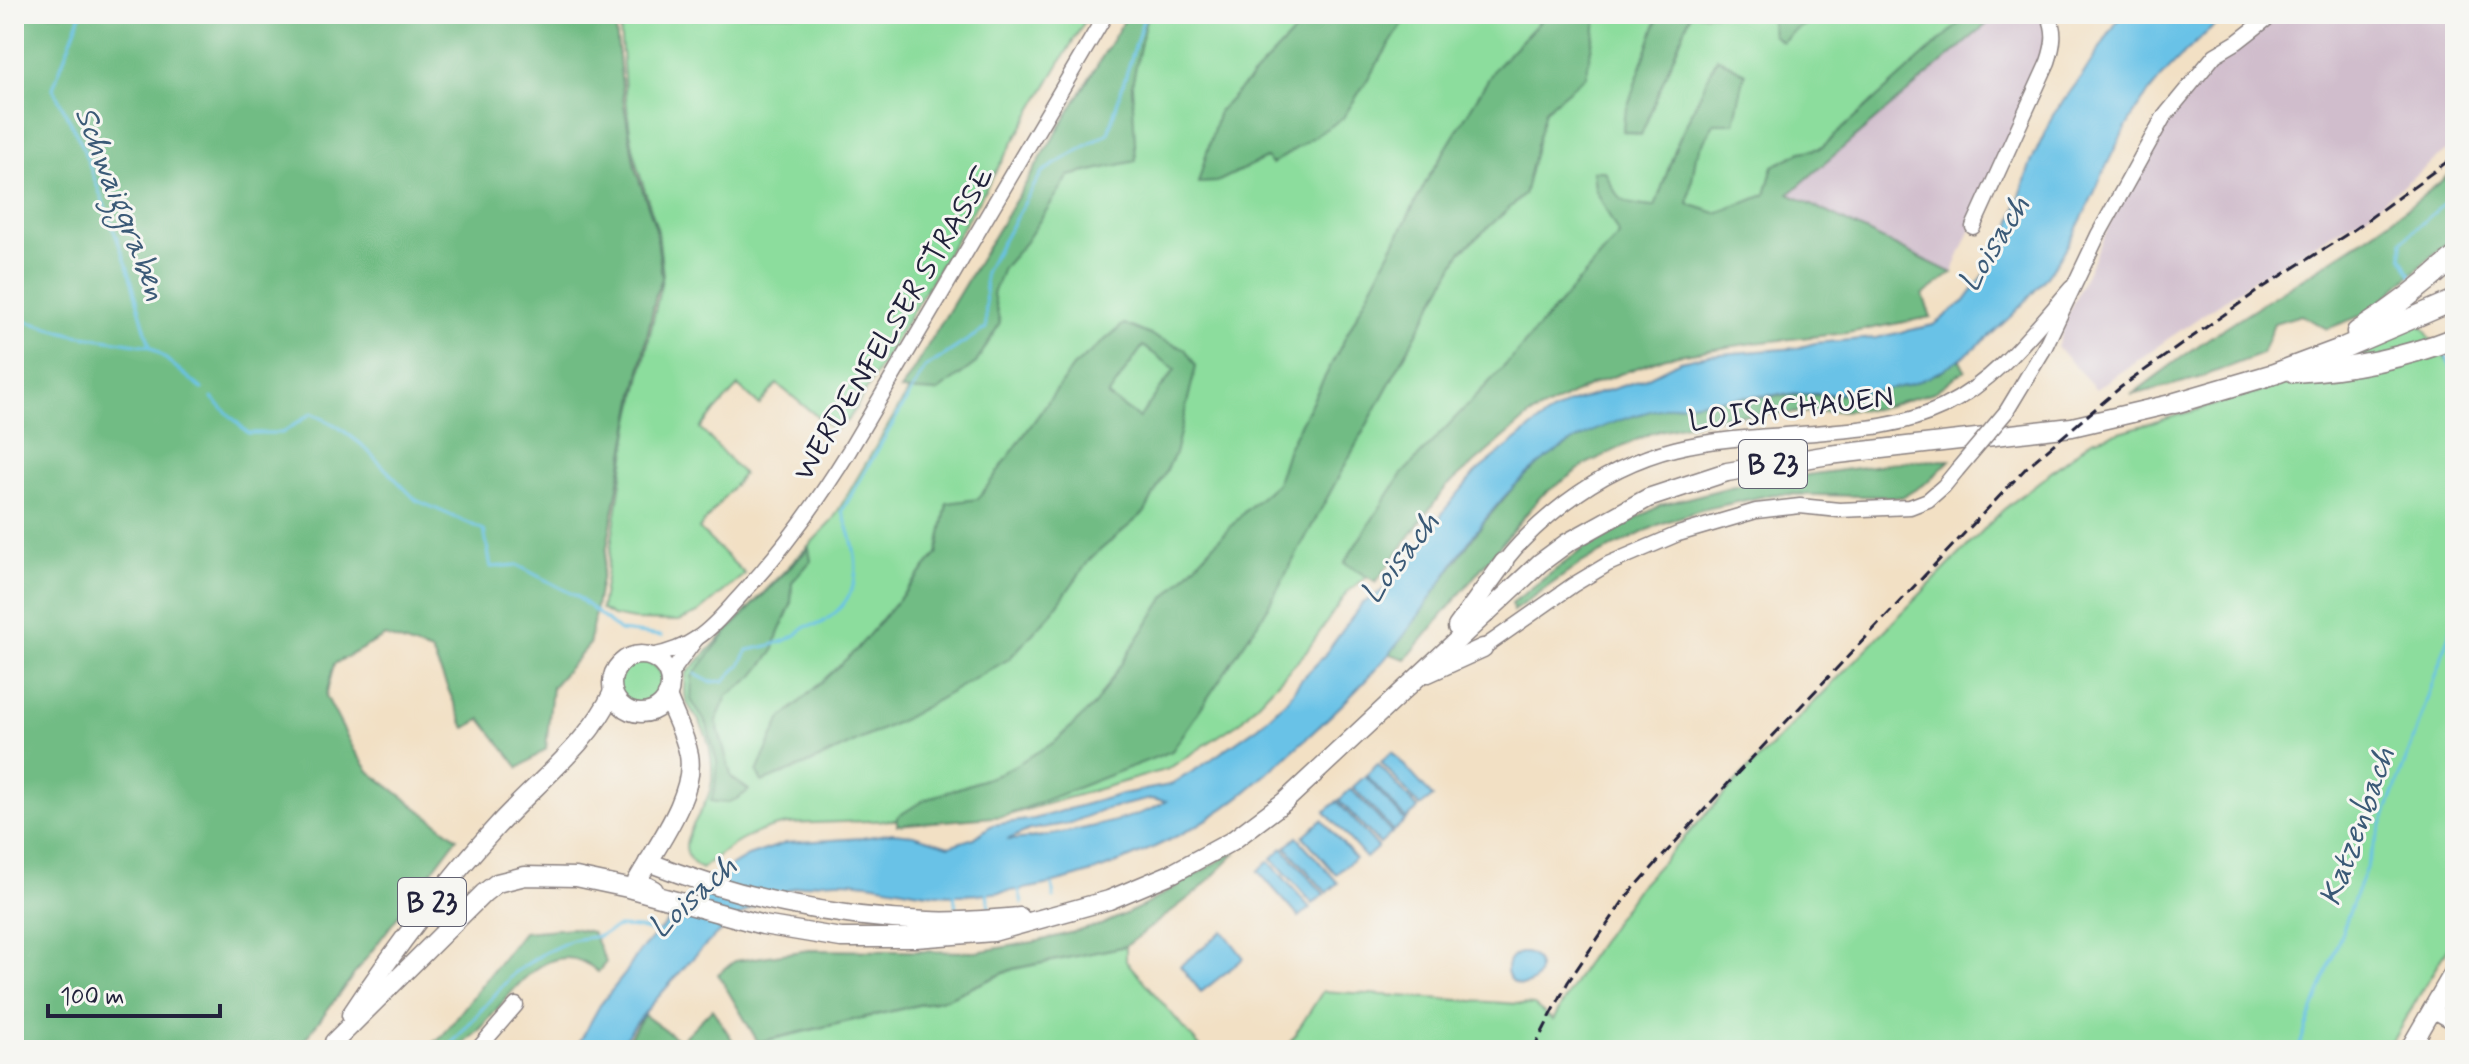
<svg xmlns="http://www.w3.org/2000/svg" width="2469" height="1064" font-family="Mynerve,sans-serif">
  <style>
    .industrial { fill: #d0bdcc }
    .green { fill: #8cdd9d; stroke: #57806c; stroke-width: 2 }
    .forest { fill: #71bc84; stroke: #4a6f60; stroke-width: 2; fill-rule: evenodd }
    .water { fill: #69c2e7; stroke: #467291; stroke-width: 2; fill-rule: evenodd }
    .lines { fill: none; stroke-linecap: round; stroke-linejoin: round }
    .stream { stroke: #69c2e7; stroke-width: 3 }
    .minor-casing { stroke: #8a8180; stroke-width: 17 }
    .major-casing { stroke: #8a8180; stroke-width: 21 }
    .highway-casing { stroke: #8a8180; stroke-width: 23 }
    .minor { stroke: #fff; stroke-width: 14 }
    .major { stroke: #fff; stroke-width: 18 }
    .highway { stroke: #fff; stroke-width: 20 }
    .rail { stroke: #22223b; stroke-width: 3; stroke-dasharray: 12 6; stroke-linecap: butt }
    .minor-bridge-casing { stroke: #8a8180; stroke-width: 17; stroke-linecap: butt }
    .minor-bridge { stroke: #fff; stroke-width: 14 }
    .labels { text-anchor: middle; stroke-width: 6; stroke-linejoin: round; paint-order: stroke }
    .shield { fill: #f6f6f2; stroke: #626272; stroke-width: 2 }
    .shield-label { font-size: 28px; font-weight: bold; fill: #22223b }
    .street-label { font-size: 30px; fill: #22223b; stroke: #f6f6f2 }
    .water-label { font-size: 32px; font-style: italic; fill: #3b5a77; stroke: #f6f6f2 }
  </style>
  <rect width="100%" height="100%" fill="#f6f6f2"/>
  <filter id="ink" filterUnits="userSpaceOnUse"><feTurbulence type="fractalNoise" baseFrequency=".0125" numOctaves="2"/><feDisplacementMap in="SourceGraphic" scale="16" xChannelSelector="R" yChannelSelector="G"/><feConvolveMatrix kernelMatrix="1 2 1 2 8 2 1 2 1" color-interpolation-filters="sRGB"/></filter>
  <filter id="wash" filterUnits="userSpaceOnUse"><feTurbulence type="fractalNoise" baseFrequency=".006" numOctaves="4" result="noise"/><feDisplacementMap in="SourceGraphic" scale="32" xChannelSelector="R" yChannelSelector="G"/><feGaussianBlur stdDeviation="1.8" result="paint"/><feColorMatrix in="noise" values="0 0 0 0 0 0 0 0 0 0 0 0 0 0 0 0 0 1.4 0 .05"/><feComposite in="paint" operator="in"/></filter>
  <g filter="url(#wash)">
    <rect width="100%" height="100%" fill="#f2e0c4"/>
    <g class="industrial">
      <path d="M1998 14H2011L2013 16 2016 14H2046L2052 41 1952 273 1788 194Z"/>
      <path d="M2266 14H2455V144L2367 214 2256 278 2096 389 2057 347 2069 311 2161 115Z"/>
    </g>
    <g class="green">
      <path d="M619 14H1089L849 419 834 430 777 384 759 405 738 386 700 428 743 474 699 529 745 574 698 613 679 621 634 620 613 616 601 609 630 425 663 275 658 231 637 166 630 131 625 90Z"/>
      <path d="M1130 14H1992L1995 17 1788 194 1522 406 1430 488 1368 576 1347 592 1306 652 1240 722 1168 769 1005 816 787 824C752 830 728 847 701 869 663 845 709 815 712 781 713 763 711 743 702 726 698 717 688 708 686 699 684 692 686 681 686 674L832 521Z"/>
      <path d="M2410 311 2455 371V935L2387 1050H1285L1323 991 1534 1005 1553 1020 1586 963 1635 891 1734 784 2003 510 2092 440 2259 392 2328 363Z"/>
      <circle cx="640" cy="684" r="23"/>
      <path d="M1126 946V961L1203 1050H755L752 1044 948 998 1013 969Z"/>
    </g>
    <g class="forest">
      <path d="M14 14H617L616 30 624 104 635 168 656 229 662 278 656 294 635 394 589 645 552 687 546 749 519 768 481 719 465 728 432 652 385 636 334 664 326 696 354 750 370 772 457 838 297 1050H14Z"/>
      <path d="M1128 14H1150L1145 23 1132 85 1136 161 1069 176 1025 243 1003 268 993 294 1000 323 976 363 937 392 901 390Z"/>
      <path d="M1312 14H1409L1343 118 1272 164 1266 158 1217 182 1198 183 1219 111Z"/>
      <path d="M1547 14H1602L1596 23 1586 76 1545 110 1524 195 1461 252 1264 614 1172 751 1005 816 897 825V817L924 800 999 774 1055 742 1095 704 1163 600 1245 511 1277 483 1288 448 1428 178 1495 68Z"/>
      <path d="M1659 14H1691L1641 135 1623 131 1624 117Z"/>
      <path d="M1770 14H1822L1820 22C1803 23 1794 30 1782 42L1773 35Z"/>
      <path d="M1983 14H1992L1995 17 1789 194 1952 273 1923 295 1931 317 1847 333 1753 343 1666 357 1593 384 1529 416 1446 487 1376 582 1344 563 1401 475 1512 358 1619 235 1595 189 1593 171H1605C1619 202 1620 204 1655 207L1677 144 1717 58 1745 73 1734 123H1714L1696 156 1688 204 1716 213 1765 195 1773 166 1801 152 1821 148 1961 22Z"/>
      <path d="M2455 169V235L2368 313 2327 329 2301 315 2274 323 2262 354 2196 379 2131 395C2161 373 2190 350 2221 330 2300 278 2385 232 2455 169Z"/>
      <path d="M1124 324 1185 349 1196 366 1175 454 1145 512 1091 558 1050 615 1009 659 902 720 806 765 762 782 757 772 780 720 856 650 937 554 947 503 978 499 1073 367ZM1143 346 1175 369 1139 418 1108 396Z"/>
      <path d="M1959 358 1965 370 1934 392 1877 409 1726 416 1651 433 1588 463 1541 496 1406 659 1390 654 1485 521 1517 483 1546 458 1593 429 1643 411 1714 398 1855 394 1939 373Z"/>
      <path d="M1950 460 1929 481 1903 497 1774 494 1701 510 1660 524 1583 562 1513 611 1512 603 1584 548 1661 505 1742 484 1908 461Z"/>
      <path d="M809 548 811 561 792 582 791 605 778 634 773 652 753 677 727 696 716 721 732 778 749 790C736 801 728 805 711 801L715 786 717 762 707 725 691 700 692 676 728 631Z"/>
      <path d="M1235 854 1199 890 1126 946 1013 969 948 998 758 1042 718 974 735 961 809 950 976 952 1039 941 1101 925 1143 906 1229 855Z"/>
      <path d="M572 928 592 932 606 962 598 972C549 928 509 998 480 1029 473 1036 465 1043 457 1050H424L443 1035 523 932Z"/>
      <path d="M712 1009 739 1050H621L644 1015 680 1041Z"/>
    </g>
    <g class="water">
      <path d="M2125 14H2228C2197 41 2166 68 2142 102 2110 148 2094 201 2066 248 2039 294 1988 343 1942 370 1900 396 1849 393 1802 394 1712 397 1622 404 1547 458 1488 500 1453 568 1412 625 1379 670 1340 708 1299 745 1261 779 1231 808 1185 832 1114 869 1041 894 959 895 918 896 878 880 837 881 768 882 717 929 675 978 654 1002 634 1023 617 1050H575L600 1005 625 974 638 953 678 911 724 870 748 856 786 843 862 838 893 833 913 835 949 846 974 838 992 825 1034 819 1122 794 1170 785 1203 765 1259 726 1287 700 1301 680 1323 657 1362 604 1383 590 1416 553 1446 508 1476 472 1545 417 1569 403 1644 379 1680 361 1708 355 1797 348 1815 343 1876 338 1933 325 1965 301 1993 263 2005 243 2030 165 2053 115 2082 76 2118 20ZM1151 799 1166 801C1137 821 1044 838 1007 840L1029 830 1071 823 1102 810Z"/>
      <path d="M1392 752 1433 797 1420 807 1381 762Z"/>
      <path d="M1378 764 1418 809 1406 819 1366 775Z"/>
      <path d="M1365 776 1405 821 1393 831 1353 787Z"/>
      <path d="M1351 789 1392 833 1380 844 1339 800Z"/>
      <path d="M1337 801 1378 847 1366 858 1325 812Z"/>
      <path d="M1322 820 1355 858 1336 874 1303 836Z"/>
      <path d="M1297 837 1338 883 1327 893 1286 847Z"/>
      <path d="M1283 848 1324 894 1313 904 1272 858Z"/>
      <path d="M1269 861 1310 908 1299 917 1258 871Z"/>
      <path d="M1223 931 1244 958 1201 992 1180 966Z"/>
      <circle cx="1523" cy="969" r="16"/>
    </g>
    <g class="lines">
      <g class="stream">
        <path d="M81 14 53 88 81 143 127 265 150 346 202 389"/>
        <path d="M2411 275 2402 256V241L2455 194"/>
        <path d="M14 318 75 335 150 346"/>
        <path d="M2446 355 2455 377"/>
        <path d="M212 398 248 433H282L312 413 337 426 361 444 416 500 484 530 491 567 517 565 576 596 620 631 662 636"/>
        <path d="M695 674 710 682 724 681 740 665 748 650C764 647 781 644 796 635 799 633 801 629 805 627 811 624 818 626 823 622 868 593 859 554 842 511L925 368 986 328 985 272 1042 172 1108 133 1145 14"/>
        <path d="M1052 885 1054 898"/>
        <path d="M1019 890 1022 903"/>
        <path d="M987 893 989 907"/>
        <path d="M954 895 956 908"/>
        <path d="M446 1050 515 972 544 953 572 940 599 936 618 927 640 928 659 933"/>
        <path d="M2298 1050 2412 744 2455 617"/>
      </g>
    </g>
  </g>
  <g filter="url(#ink)">
    <g class="lines">
      <g class="minor-casing">
        <g id="minor">
          <path d="M1973 227 2048 62C2054 44 2056 31 2048 14"/>
          <path d="M2006 412 2044 349 2098 235 2163 118 2215 55 2237 42 2273 14"/>
          <path d="M1504 562C1521 540 1543 520 1565 503 1644 443 1706 440 1800 434 1850 430 1897 429 1943 407 1996 381 2033 332 2071 288"/>
          <path d="M1483 648 1573 585 1608 564 1678 534 1756 511 1800 506 1839 510 1910 507 1928 500 1944 486 1957 470"/>
          <path d="M651 656C667 653 684 647 697 638 714 627 727 610 741 595 783 550 817 503 849 451L1106 14"/>
          <path d="M669 676 696 639"/>
          <path d="M2432 1010 2455 1023"/>
          <path d="M477 1050 516 1005"/>
        </g>
      </g>
      <g class="major-casing">
        <g id="major">
          <path d="M1457 627 1504 562"/>
          <circle cx="641" cy="684" r="29"/>
          <path d="M1428 673 1483 648"/>
          <path d="M648 862C736 897 833 918 928 921 958 923 990 919 1020 917"/>
          <path d="M654 890 637 881C656 847 696 795 689 755 685 734 674 716 667 696"/>
          <path d="M351 1015C395 948 443 885 497 826 535 784 590 743 613 692"/>
          <path d="M334 1042 484 893 497 883 525 876 576 877 628 888 763 925 841 938H915L993 932 1109 900 1173 873 1232 841 1284 802 1540 563 1567 543 1648 498 1727 472 1829 455 2072 427 2175 403"/>
          <path d="M2409 1050 2455 970"/>
        </g>
      </g>
      <g class="highway-casing">
        <g id="highway">
          <path d="M2357 332C2392 310 2424 285 2455 257"/>
          <path d="M2294 372C2348 369 2404 358 2455 338"/>
          <path d="M2175 403 2274 374 2338 350 2455 300"/>
        </g>
      </g>
      <use href="#minor" class="minor"/>
      <use href="#major" class="major"/>
      <use href="#highway" class="highway"/>
      <path class="rail" d="M1533 1050 1568 982 1626 897 1733 778 2028 466 2121 387 2259 290 2352 231 2455 156"/>
      <g class="minor-bridge-casing">
        <path id="minor-bridge" d="M1957 470 2006 412"/>
      </g>
      <use href="#minor-bridge" class="minor-bridge"/>
    </g>
  </g>
  <g class="labels">
    <g class="shield">
      <rect x="1739" y="440" width="68" height="48" rx="6"/>
      <rect x="398" y="878" width="68" height="48" rx="6"/>
    </g>
    <g class="shield-label">
      <text x="1773" y="474">B 23</text>
      <text x="432" y="912">B 23</text>
    </g>
    <g class="street-label">
      <text transform="translate(893 323) rotate(-59)" y="10">WERDENFELSER STRASSE</text>
      <text transform="translate(1791 408) rotate(-7)" y="10">LOISACHAUEN</text>
    </g>
    <g class="water-label">
      <text transform="translate(122 203) rotate(69)" y="11">Schwaiggraben</text>
      <text transform="translate(1993 243) rotate(-58)" y="11">Loisach</text>
      <text transform="translate(1399 557) rotate(-52)" y="11">Loisach</text>
      <text transform="translate(2356 826) rotate(-70)" y="11">Katzenbach</text>
      <text transform="translate(692 896) rotate(-42)" y="11">Loisach</text>
    </g>
  </g>
  <rect width="2469" height="1064" fill="none" stroke="#f6f6f2" stroke-width="48"/>
  <path d="M48 1004v12h172v-12" fill="none" stroke="#22223b" stroke-width="4"/>
  <text x="60" y="1004" font-size="24" fill="#22223b" stroke="#f6f6f2" stroke-width="6" paint-order="stroke">100 m</text>
</svg>
